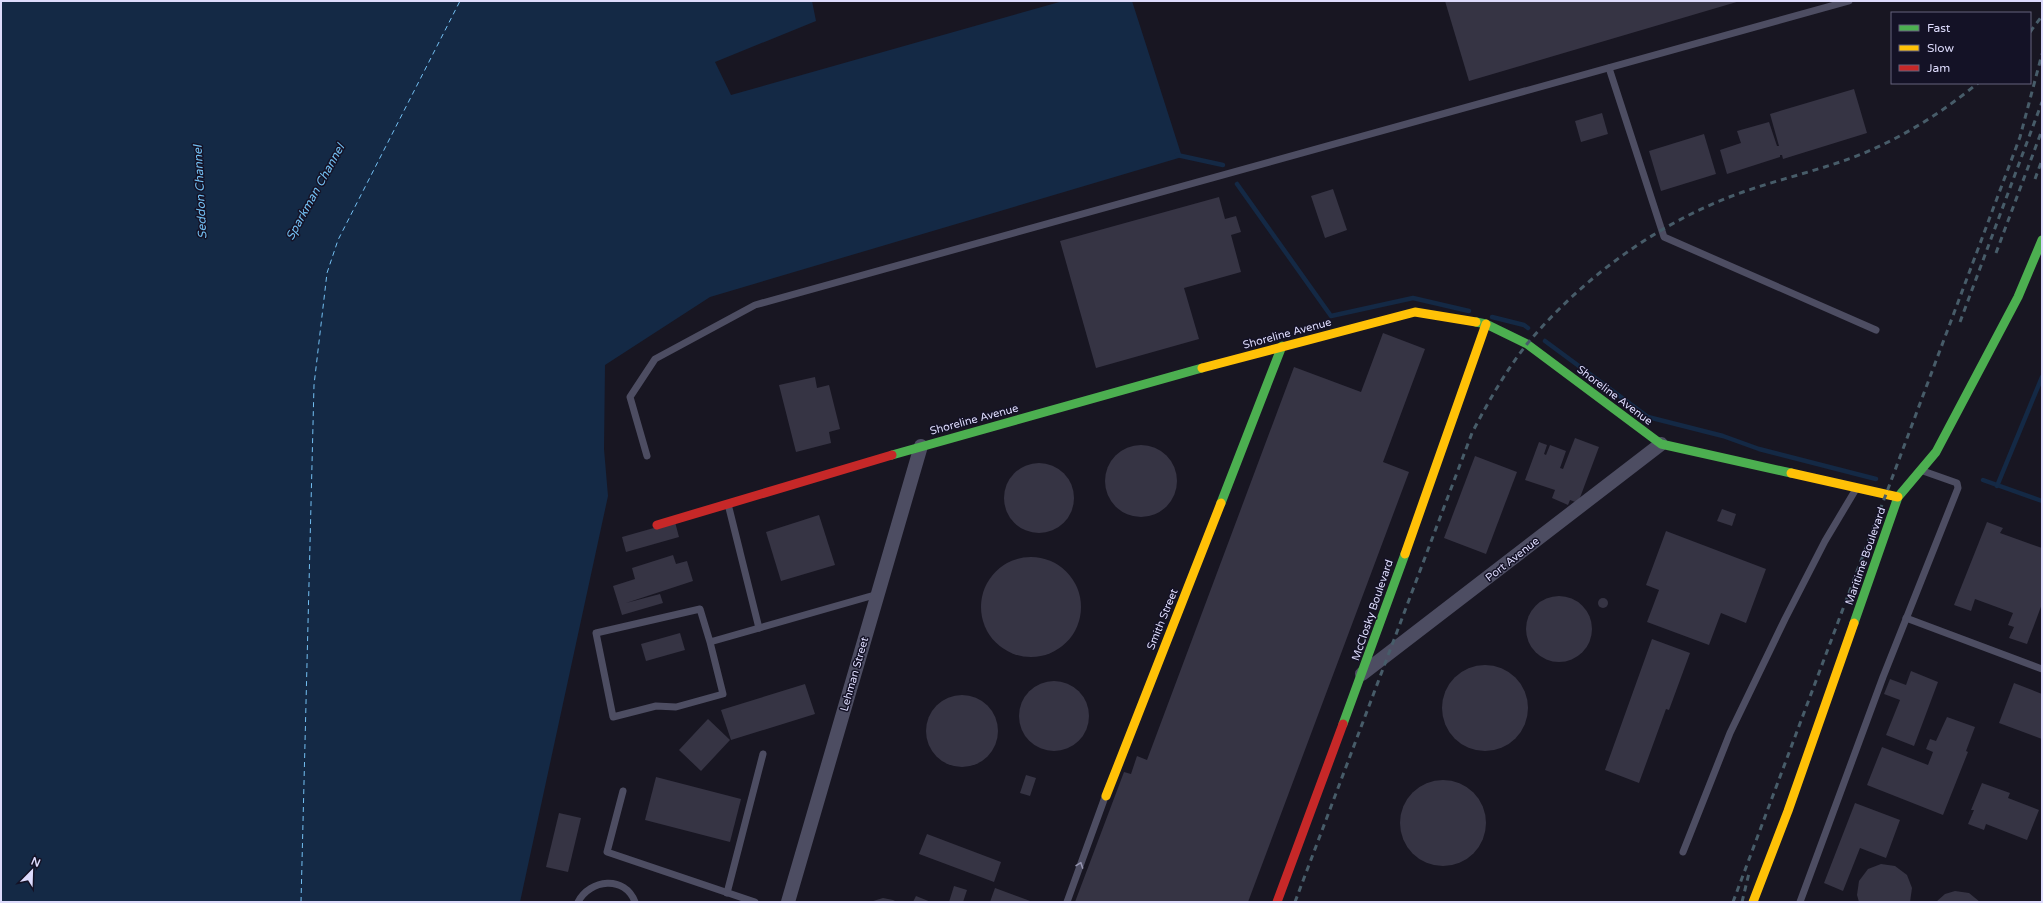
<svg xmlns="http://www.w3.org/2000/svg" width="2043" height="903" font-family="'Varela Round',sans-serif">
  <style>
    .water { fill: #142945 }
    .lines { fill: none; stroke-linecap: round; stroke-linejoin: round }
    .stream { stroke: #142945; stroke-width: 4.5 }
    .ferry { stroke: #73bff2; stroke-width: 1; stroke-dasharray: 5 4; stroke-linecap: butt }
    .building { fill: #363444 }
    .lane { stroke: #4d4d62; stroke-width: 7 }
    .street { stroke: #4d4d62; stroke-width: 14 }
    .fast { stroke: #4caf50; stroke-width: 9 }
    .slow { stroke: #ffc107; stroke-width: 9 }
    .jam { stroke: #c62828; stroke-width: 9 }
    .rail { stroke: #475c69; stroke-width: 3; stroke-dasharray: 6 5; stroke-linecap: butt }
    .oneway { stroke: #9594af }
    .labels { text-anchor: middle; stroke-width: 3; stroke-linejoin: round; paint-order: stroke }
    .street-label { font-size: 11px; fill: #dddbfc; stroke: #141226 }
    .water-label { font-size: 12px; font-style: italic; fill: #73bff2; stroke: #141226 }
  </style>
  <rect width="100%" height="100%" fill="#181622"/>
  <path class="water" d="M1 1H812L816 21 715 62 731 95 1063 1H1132L1182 157 710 297 605 365 604 449 608 496 520 902H1Z"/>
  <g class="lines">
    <g class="stream">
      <path d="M1177 155 1223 165"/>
      <path d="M1237 184 1331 316 1413 298 1469 311"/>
      <path d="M1492 317 1524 325 1528 328"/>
      <path d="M1545 341 1648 417 1723 436 1759 449 1876 479"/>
      <path d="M1983 480 2042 501"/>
      <path d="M1997 486 2042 377"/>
    </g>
    <path class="ferry" d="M301 902 314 385 327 273 338 240 460 1"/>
  </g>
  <g class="building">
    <path d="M1445 1H1740L1469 81Z"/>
    <path d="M1854 89 1867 133 1783 159 1782 155H1780V157L1727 174 1720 150 1741 143 1737 131 1769 122 1777 146H1779L1770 114Z"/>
    <path d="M1602 113 1608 134 1581 142 1575 121Z"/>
    <path d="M1704 134 1716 174 1661 191 1649 151Z"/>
    <path d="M1333 189 1347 230 1325 238 1311 196Z"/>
    <path d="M1219 197 1225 219 1236 216 1241 232 1231 235 1241 272 1184 288 1199 339 1096 368 1060 241Z"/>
    <path d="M1383 333 1425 349 1383 462 1409 472 1248 902H1075L1124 772 1131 774 1137 756 1147 760 1294 367 1361 392Z"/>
    <path d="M815 377 817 388 829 385 840 429 829 432 831 443 796 452 779 385Z"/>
    <path d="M1575 438 1599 447 1578 503 1570 500 1568 505 1552 498 1555 490 1525 480 1539 442 1547 445 1544 454 1546 455 1550 445 1566 451 1560 468 1563 469Z"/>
    <circle cx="1141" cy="481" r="36"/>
    <path d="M1475 456 1517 472 1486 554 1444 538Z"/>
    <circle cx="1039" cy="498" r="35"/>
    <path d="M1722 509 1736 514 1732 526 1717 521Z"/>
    <path d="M819 515 835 565 781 581 766 532Z"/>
    <path d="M675 522 679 537 626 552 622 537Z"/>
    <path d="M1987 522 2003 528 2000 533 2042 548V604L2027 644 2009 638 2014 627 2008 625 2013 613 1975 599 1971 611 1954 605Z"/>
    <path d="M1666 531 1766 569 1746 623 1721 613 1709 645 1647 622 1659 590 1646 585Z"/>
    <path d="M673 555 676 564 687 561 693 581 626 603 660 594 663 603 622 615 613 586 635 579 632 568Z"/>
    <circle cx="1031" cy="607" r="50"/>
    <circle cx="1559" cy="629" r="33"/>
    <circle cx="1603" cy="603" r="5"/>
    <path d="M680 633 685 650 646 661 641 644Z"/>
    <path d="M1652 639 1690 653 1669 710 1666 709 1639 783 1605 770Z"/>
    <circle cx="1485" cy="708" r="43"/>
    <path d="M1911 671 1938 682 1914 746 1886 735 1900 700 1884 694 1890 679 1906 685Z"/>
    <circle cx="1054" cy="716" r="35"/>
    <path d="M2014 683 2042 694V739L1999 723Z"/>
    <path d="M805 684 815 714 731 740 721 710Z"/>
    <circle cx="962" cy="731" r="36"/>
    <path d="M1947 717 1975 727 1966 751 1968 752 1943 815 1867 785 1882 747 1928 765 1933 752 1926 749 1930 739 1936 741Z"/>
    <path d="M708 719 730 740 701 771 679 750Z"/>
    <path d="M1026 775 1036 778 1030 796 1020 793Z"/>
    <path d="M656 777 741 799 730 842 645 820Z"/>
    <circle cx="1443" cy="823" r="43"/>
    <path d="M1982 783 2010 793 2008 798 2039 810 2027 840 1986 824 1984 830 1968 824 1974 810H1971Z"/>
    <path d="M1855 803 1900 820 1886 858 1860 848 1843 891 1824 883Z"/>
    <path d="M559 813 581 818 568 872 546 867Z"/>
    <path d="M927 834 1001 862 994 882 919 854Z"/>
    <path d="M1881 864 1895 866 1907 875 1912 888 1910 902H1859L1857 895 1859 881 1868 869Z"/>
    <path d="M954 886 967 890 963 902H949Z"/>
    <path d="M995 888 1033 902H990Z"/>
    <path d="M1955 891 1969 893 1980 902H1936L1945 894Z"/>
    <path d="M916 896 931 902H913Z"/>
    <path d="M883 898 893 900 897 902H870Z"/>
  </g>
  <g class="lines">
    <g class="lane">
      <path d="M1609 68 1664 237 1876 330"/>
      <path d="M647 456 630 397 655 359 755 305 1849 1"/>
      <path d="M728 504 759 628"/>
      <path d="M1906 618 2042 669"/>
      <path d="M710 642 723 694 676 707 656 706 613 717 596 633 700 609 710 642 878 594"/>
      <path d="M623 791 607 852 755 902"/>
      <path d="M1683 852 1730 733 1785 619 1825 541 1856 489"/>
      <path d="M727 893 763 754"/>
      <path d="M578 902C590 879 625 875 635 902"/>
      <path d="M1067 902 1105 797"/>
      <path d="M1800 902 1883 677 1958 488 1957 483 1923 471"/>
    </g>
    <g class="street">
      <path d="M1362 674 1661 444"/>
      <path d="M788 902 921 446"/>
    </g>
    <g class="fast">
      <path d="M1476 322 1486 324 1527 344 1661 444 1791 473"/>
      <path d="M892 455 1202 368"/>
      <path d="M1221 503 1282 346"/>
      <path d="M1854 623 1898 497 1936 452 2018 297 2042 240"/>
      <path d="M1343 724 1405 554"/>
    </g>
    <g class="slow">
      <path d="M1202 368 1415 312 1476 322"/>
      <path d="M1791 473 1898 497"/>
      <path d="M1405 554 1486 324"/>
      <path d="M1106 796 1221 503"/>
      <path d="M1753 902 1788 811 1854 623"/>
    </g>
    <g class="jam">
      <path d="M657 525 892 455"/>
      <path d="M1277 902 1343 724"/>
    </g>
    <g class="rail">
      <path d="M2030 32 2042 16"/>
      <path d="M2035 179 2042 160"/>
      <path d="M1996 253 2042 130"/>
      <path d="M1960 322 2042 102"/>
      <path d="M1295 902 1472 433C1488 402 1505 372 1527 344 1583 277 1660 221 1743 192 1783 178 1825 169 1864 153 1905 136 1944 111 1978 83"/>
      <path d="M1733 902 2020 137 2042 54"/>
      <path d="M1742 902 1749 873"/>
    </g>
  </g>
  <defs><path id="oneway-chevron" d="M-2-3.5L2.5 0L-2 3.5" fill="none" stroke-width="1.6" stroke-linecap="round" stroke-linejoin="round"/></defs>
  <use class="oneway" href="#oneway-chevron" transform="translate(1080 865) rotate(-70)"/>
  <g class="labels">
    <g class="street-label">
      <text transform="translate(1287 333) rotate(-15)" y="4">Shoreline Avenue</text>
      <text transform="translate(1615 395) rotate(37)" y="4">Shoreline Avenue</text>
      <text transform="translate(974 419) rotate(-15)" y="4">Shoreline Avenue</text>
      <text transform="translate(1865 556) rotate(-71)" y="4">Maritime Boulevard</text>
      <text transform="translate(1512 559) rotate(-38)" y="4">Port Avenue</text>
      <text transform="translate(1372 610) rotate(-71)" y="4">McClosky Boulevard</text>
      <text transform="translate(1162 619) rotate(-68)" y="4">Smith Street</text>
      <text transform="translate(854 674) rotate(-74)" y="4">Lehman Street</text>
    </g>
    <g class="water-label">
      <text transform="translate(200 192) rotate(-93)" y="4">Seddon Channel</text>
      <text transform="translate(315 192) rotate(-61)" y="4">Sparkman Channel</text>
    </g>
  </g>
  <rect width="2043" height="903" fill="none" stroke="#dddbfc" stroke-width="4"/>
  <rect x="1891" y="12" width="140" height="72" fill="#141226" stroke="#64627c"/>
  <rect x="1899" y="25" width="20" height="6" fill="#4caf50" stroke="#64627c"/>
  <text x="1927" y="32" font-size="12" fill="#dddbfc">Fast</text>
  <rect x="1899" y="45" width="20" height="6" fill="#ffc107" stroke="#64627c"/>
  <text x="1927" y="52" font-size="12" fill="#dddbfc">Slow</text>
  <rect x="1899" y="65" width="20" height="6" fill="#c62828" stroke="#64627c"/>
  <text x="1927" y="72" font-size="12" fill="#dddbfc">Jam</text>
  <g transform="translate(32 871) rotate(23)" stroke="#141226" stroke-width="3" paint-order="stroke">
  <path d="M0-3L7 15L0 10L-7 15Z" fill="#dddbfc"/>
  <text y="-6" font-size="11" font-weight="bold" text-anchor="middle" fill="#dddbfc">N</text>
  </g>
</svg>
